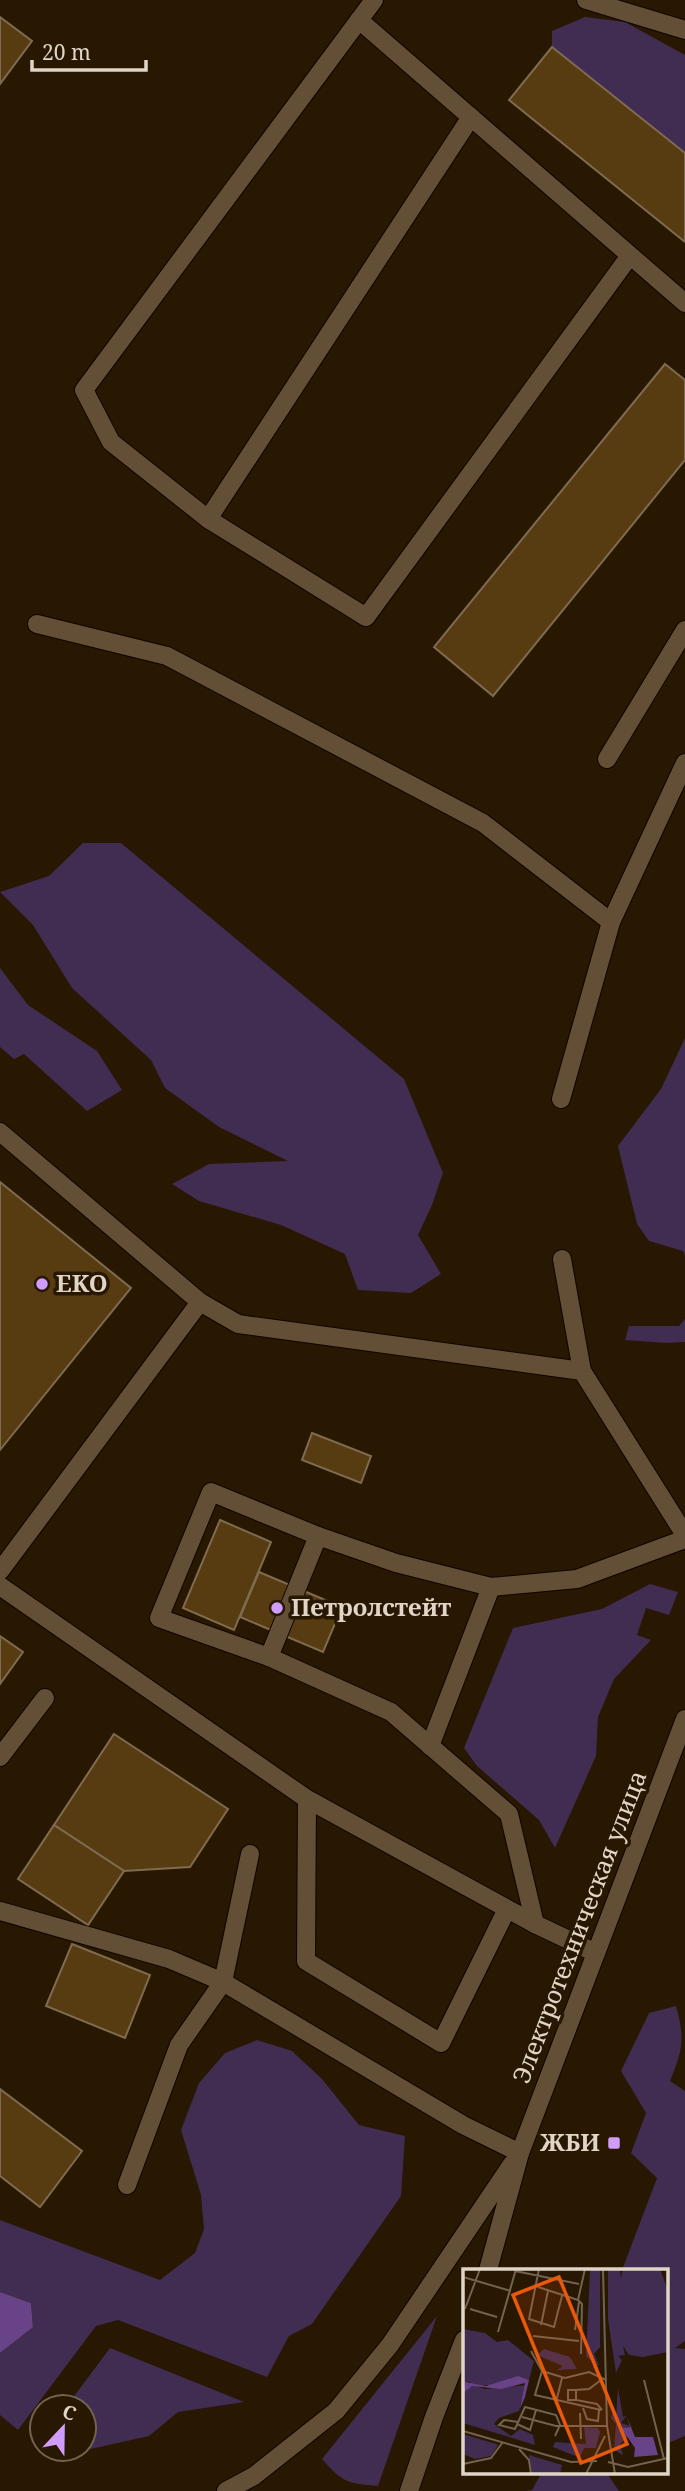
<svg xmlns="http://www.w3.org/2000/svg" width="685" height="2491" font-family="'Noto Serif',serif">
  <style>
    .green { fill: #412c52 }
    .water { fill: #684387 }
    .building { fill: #573c12; stroke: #7f6b51; stroke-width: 2 }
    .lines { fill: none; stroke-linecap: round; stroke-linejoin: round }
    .lane-casing { stroke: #100300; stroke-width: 20 }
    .secondary-casing { stroke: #100300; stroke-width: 20 }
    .lane { stroke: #624f36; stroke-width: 18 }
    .secondary { stroke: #624f36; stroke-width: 18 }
    .poi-dot { fill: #d09dfe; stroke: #281701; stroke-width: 2.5 }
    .labels { text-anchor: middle; stroke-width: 7; stroke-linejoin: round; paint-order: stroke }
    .poi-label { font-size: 24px; font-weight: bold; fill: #e0d5c7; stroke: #281701; text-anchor: start }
    .street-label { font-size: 24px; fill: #e0d5c7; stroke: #281701 }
    .inset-road { fill: none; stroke: #726350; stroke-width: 2 }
    .view { fill: #e8590c; fill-opacity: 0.15; stroke: #e8590c; stroke-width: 3.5 }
    .inset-edge { fill: none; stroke: #e0d5c7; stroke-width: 3.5 }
  </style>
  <rect width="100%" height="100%" fill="#281701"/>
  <g class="green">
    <path d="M585 17 625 22 685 55V153L552 47V31Z"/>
    <path d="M83 843H121L404 1079 443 1173 432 1205 418 1235 441 1274 411 1293 358 1290 345 1254 281 1225 199 1201 172 1184 209 1164 288 1161 219 1127 165 1088 151 1060 72 988 33 925 0 892 49 876Z"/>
    <path d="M0 968 28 1005 97 1051 122 1090 87 1111 24 1054 14 1059 0 1047Z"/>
    <path d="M685 1038V1256L683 1251 649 1241 637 1224 618 1146 661 1089Z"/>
    <path d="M685 1319V1342L666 1343 625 1340 629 1326H679Z"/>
    <path d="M650 1584 678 1592 669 1615 646 1608 637 1635 651 1640 614 1679 598 1717 596 1756 555 1848 539 1820 477 1766 464 1748 513 1628 602 1609Z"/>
    <path d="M676 2006C685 2039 683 2049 670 2081L685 2091V2341L675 2348 685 2349V2436L666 2444V2270H622L657 2178 631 2153 646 2113 621 2071 649 2013Z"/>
    <path d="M257 2040 292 2051 322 2079 359 2125 405 2136 401 2196 312 2324 289 2336 267 2377 118 2320 96 2326 18 2430 0 2415V2353L33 2326 31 2303 0 2292V2220L160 2280 195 2253 204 2229 201 2195 181 2130 199 2083 225 2053Z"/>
    <path d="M437 2316 378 2486C347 2483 343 2483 322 2459Z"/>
    <path d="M110 2348 244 2402 178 2412 149 2436 86 2450 57 2449H84V2407H66Z"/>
    <path d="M542 2472H606L619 2491H525L532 2490Z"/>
  </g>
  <path class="water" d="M0 2292 31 2303 33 2327 0 2353Z"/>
  <g class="building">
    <path d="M0 17 32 41 0 84Z"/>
    <path d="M552 47 685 153V242L509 100Z"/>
    <path d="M665 364 685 380V460L493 696 434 647Z"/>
    <path d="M0 1182 131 1288 0 1450Z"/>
    <path d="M312 1433 371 1456 361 1483 302 1460Z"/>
    <path d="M220 1520 271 1542 234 1630 183 1608Z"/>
    <path d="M259 1572 342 1607 323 1652 240 1617Z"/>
    <path d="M0 1636 23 1652 0 1684Z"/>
    <path d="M114 1734 228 1809 190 1867 124 1871 54 1825Z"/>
    <path d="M54 1825 124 1871 88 1925 18 1879Z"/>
    <path d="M72 1944 150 1975 125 2038 46 2006Z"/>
    <path d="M0 2089 82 2151 40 2207 0 2176Z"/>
  </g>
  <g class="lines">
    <g class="lane-casing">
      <g id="lane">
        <path d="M374 0 84 390 111 442 208 519 366 617 629 257"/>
        <path d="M586 0 685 30"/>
        <path d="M359 20 685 303"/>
        <path d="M208 519 471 117"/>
        <path d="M37 624 167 656 483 823 611 922"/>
        <path d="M607 759 685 630"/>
        <path d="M561 1099 611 922 685 763"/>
        <path d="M0 1132 200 1302 238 1324 582 1371 685 1535"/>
        <path d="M562 1259 582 1371"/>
        <path d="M0 1571 200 1302"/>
        <path d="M0 1586 307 1799 535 1924"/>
        <path d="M269 1657 159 1618 211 1492 318 1536"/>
        <path d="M430 1746 491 1587"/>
        <path d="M0 1757 45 1698"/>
        <path d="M307 1799 306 1961 441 2043 507 1909"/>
        <path d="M0 1911 169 1959 223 1982 463 2125 520 2153"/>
        <path d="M596 1953 535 1924 509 1814 391 1712 269 1657 318 1536 396 1563 491 1587 577 1579 685 1539"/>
        <path d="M127 2185 179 2045 223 1982 250 1854"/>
      </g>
    </g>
    <g class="secondary-casing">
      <g id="secondary">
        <path d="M488 2270 520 2153 685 1719"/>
        <path d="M226 2491 254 2476 336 2411 390 2345 512 2164"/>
        <path d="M409 2491 434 2417 464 2340"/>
      </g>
    </g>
    <use href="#lane" class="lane"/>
    <use href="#secondary" class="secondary"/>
  </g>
  <g class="poi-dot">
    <circle cx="42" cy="1284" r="7"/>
    <circle cx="277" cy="1608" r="7"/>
    <rect x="607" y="2136" width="14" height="14" rx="3.5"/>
  </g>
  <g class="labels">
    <g class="poi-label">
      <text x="56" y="1292">EKO</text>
      <text x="291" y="1616">Петролстейт</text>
      <text x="600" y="2151" text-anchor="end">ЖБИ</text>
    </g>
    <g class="street-label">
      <text transform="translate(580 1927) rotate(-69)" y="8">Электротехническая улица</text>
    </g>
  </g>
  <g transform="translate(463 2269)">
    <rect width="205" height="205" fill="#281701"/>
    <path d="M137 0V78L131 85 136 96 129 100 132 95 123 87 127 2ZM145 0H157L158 9 160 0H197L205 22V83L180 88 166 86 160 77 162 86 155 87 159 91 153 104 145 50ZM0 60 22 64 34 73 45 71 71 92 66 111 55 108 30 116H9L22 120 64 116 56 142 36 149 31 155 48 167 57 160 70 166 72 176 0 154V124L8 112 0 115ZM81 80 107 88 114 100 94 101 100 97 74 86ZM155 119 160 148 164 146 158 154 167 157 159 160 166 166 157 175 160 186 151 181 153 155 148 149 150 143 153 148ZM121 158 135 159 137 163 133 179H121L117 189 90 178 92 173 123 175ZM0 165 33 175 35 176 28 187 12 190 0 185ZM66 186 99 196 97 205H69Z" fill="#412c52"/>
    <path d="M55 107 66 111 62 128 57 140 62 114 38 120 9 117 0 124 2 113 23 117ZM164 148 172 168H190L195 186 171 188 172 179 158 159 167 158Z" fill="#684387"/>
    <path class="inset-road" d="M76 0 66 50 91 58 99 27M140 0 144 157 152 205M52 2 116 15M0 8 48 22M75 18 115 31M2 40 17 0M7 40 34 48M78 56 85 22M112 61 116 33M35 63 53 0M70 67 116 72M68 82 79 102M118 85 119 35 115 31 122 0M138 111 126 120 113 121V131L134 135 139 141M181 111 201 190M113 131H105V121H113M93 133 99 109M120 139 124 150 135 152 136 141M138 141 72 126 79 102 102 109 126 103 143 111M117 144 118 170M59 148 93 157H144M55 153 41 151 36 156 52 160 62 138 93 146 97 156 92 167M54 155 67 161 73 141M0 162 108 193 134 192M56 180 66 191 68 205M145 193 165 198 205 189M0 195 28 189 40 173M123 205 142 167"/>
    <path class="view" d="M96 8 164 175 118 194 50 26Z"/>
    <rect width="205" height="205" class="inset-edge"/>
  </g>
  <g transform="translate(63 2428) rotate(22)"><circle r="33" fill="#281701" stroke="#726350" stroke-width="2"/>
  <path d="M0-5L12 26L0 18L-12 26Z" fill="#d09dfe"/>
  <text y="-10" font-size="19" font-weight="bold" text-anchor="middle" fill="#e0d5c7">С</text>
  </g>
  <path d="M32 60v10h114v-10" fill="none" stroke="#e0d5c7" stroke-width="3.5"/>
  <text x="42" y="60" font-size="21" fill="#e0d5c7" stroke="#281701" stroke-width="5" paint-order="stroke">20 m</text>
</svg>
